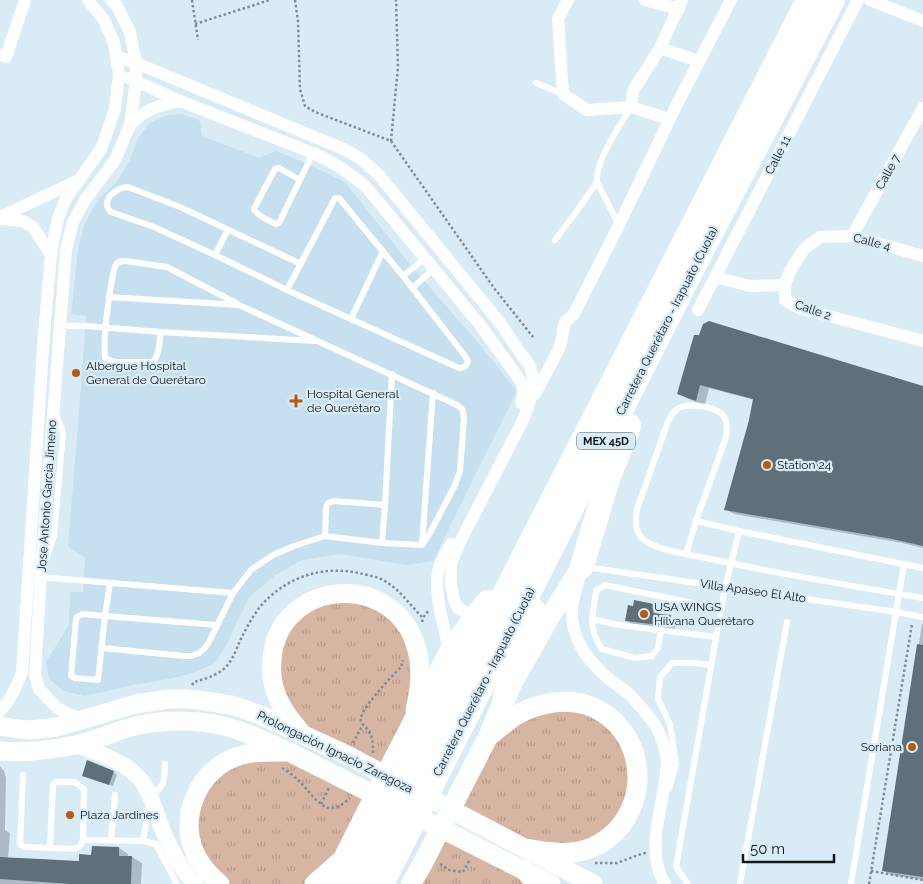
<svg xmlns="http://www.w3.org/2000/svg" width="923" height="884" font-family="Raleway,sans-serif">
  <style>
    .built { fill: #c6e0ef }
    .grass { fill: url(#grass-tufts) }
    .shadow { fill: #0003 }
    .building { fill: #607079 }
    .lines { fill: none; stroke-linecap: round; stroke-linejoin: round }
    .path { stroke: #7f8d94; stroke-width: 2.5; stroke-dasharray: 2.5 2.5; stroke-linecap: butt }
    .service { stroke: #fff; stroke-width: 6 }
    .minor { stroke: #fff; stroke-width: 12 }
    .tertiary { stroke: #fff; stroke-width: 16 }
    .secondary { stroke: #fff; stroke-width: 19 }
    .primary { stroke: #fff; stroke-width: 20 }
    .motorway { stroke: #fff; stroke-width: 24 }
    .poi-dot { fill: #b85910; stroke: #d9ecf6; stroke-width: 2 }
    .labels { text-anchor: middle; stroke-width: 4.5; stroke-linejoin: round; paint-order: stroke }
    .shield { fill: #d9ecf6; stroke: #4e585d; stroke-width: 1 }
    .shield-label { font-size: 11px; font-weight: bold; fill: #12181c }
    .street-label { font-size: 12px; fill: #12181c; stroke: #d9ecf6 }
    .poi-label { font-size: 12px; fill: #12181c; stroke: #d9ecf6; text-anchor: start }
  </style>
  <defs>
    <pattern id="grass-tufts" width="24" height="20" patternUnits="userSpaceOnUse" patternTransform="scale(1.25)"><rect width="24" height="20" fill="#d6b5a3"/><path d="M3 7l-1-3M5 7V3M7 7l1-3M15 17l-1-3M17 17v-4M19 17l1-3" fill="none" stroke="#b79b8c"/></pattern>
  </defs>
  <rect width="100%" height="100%" fill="#d9ecf6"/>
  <path class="built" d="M182 114 200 121 202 136 259 158 276 151 308 164 345 182 413 268 481 346 517 391 433 561 406 565 341 554 302 560 274 576 249 598 237 622 227 644 215 663 193 673 169 679 133 685 85 696 64 691 49 679 46 662 69 625 70 592H83L85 558 68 546 79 411 86 316 71 314 78 250 84 225 99 198 116 183 130 160 138 138 150 123 167 115Z"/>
  <g class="grass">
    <path d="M351 601 385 613 402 631 413 662 407 725 386 768 307 729 293 714 277 668 290 624 316 606Z"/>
    <path d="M577 707 619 734 633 792 599 841 543 848 455 807 489 742 522 717Z"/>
    <path d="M286 757 369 799 342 854 308 884H228L194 840 203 793 239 760Z"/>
    <path d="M441 833 534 884H420Z"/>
  </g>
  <g class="shadow">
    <path d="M695 336 923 387V548L902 543 734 514 725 509 750 420 754 400 709 388 705 405 686 398 678 393Z"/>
    <path d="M654 605 660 609 659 615 670 617 676 620 675 629 632 624 626 620 634 607Z"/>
    <path d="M922 624H923V880L891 875 883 870Z"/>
    <path d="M0 766 4 771 6 778 5 830 10 833 8 859 80 863 93 856 119 848 128 854V857H132L142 863 141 884H0Z"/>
    <path d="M114 772 117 775 113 786 87 777Z"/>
  </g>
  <g class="building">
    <path d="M709 321 923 386V546L892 539 724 510 749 420 753 399 700 385 696 401 677 394 694 335H699L703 324Z"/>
    <path d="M634 600 654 604 653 613 671 615 669 626 625 621 628 605 633 606Z"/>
    <path d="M917 644 923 645V877L882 871Z"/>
    <path d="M87 760 114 771 109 785 82 776Z"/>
    <path d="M92 846 119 847V856H132L131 884H70L0 879V857L79 861V854L91 855Z"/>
  </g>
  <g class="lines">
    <g class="path">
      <path d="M192 0 198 40"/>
      <path d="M295 0 298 21 300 89 305 106 315 112 391 141 494 288 533 337"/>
      <path d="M195 24 270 0"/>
      <path d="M391 141 398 67 396 0"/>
      <path d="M422 622C423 618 425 613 429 611"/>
      <path d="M192 685 194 682C204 679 216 676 225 668 232 661 236 650 240 641 245 630 252 618 259 608 284 578 320 565 359 573 366 575 374 576 381 579 398 587 410 605 423 618"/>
      <path d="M353 743 363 724"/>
      <path d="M373 753C373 745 373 736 368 730 366 726 362 725 361 721 357 712 393 675 401 667L403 660"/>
      <path d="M282 768C287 771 293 775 297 779 306 787 318 806 329 808 338 809 344 803 350 798"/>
      <path d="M321 804 329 788"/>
      <path d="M595 863H617L641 854 646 853"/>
      <path d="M440 864 449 870 463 872 470 859"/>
      <path d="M871 871 923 880"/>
      <path d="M869 884 912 624"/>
    </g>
    <g class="service">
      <path d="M536 83 563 94"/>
      <path d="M300 180 279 168 275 169 256 205C255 206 254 207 254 209 255 214 271 222 276 224L279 223 313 153"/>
      <path d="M597 182C595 161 620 126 630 108"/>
      <path d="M555 240 574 215 597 182 603 194 619 225"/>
      <path d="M215 255 228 230"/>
      <path d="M403 276 425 258"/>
      <path d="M412 288 434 269"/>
      <path d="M287 290 335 198H339L403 276 465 356 468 361C467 366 464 368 459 368L287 290 215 255 154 227 111 212C99 201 116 187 128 187L180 207 301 264"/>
      <path d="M351 319 383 251"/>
      <path d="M60 326H85L161 332 315 341"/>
      <path d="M161 332C159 341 160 356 152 362H114L105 358C103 336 108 303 112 280 113 276 113 269 116 265 118 261 122 261 126 261L167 267 236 303"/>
      <path d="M696 521 739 531 923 568"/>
      <path d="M325 536 326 508 328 503 334 501 385 505"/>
      <path d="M382 543 385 505 392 374"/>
      <path d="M422 544 433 393"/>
      <path d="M686 554 696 521 726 437C727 429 728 420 722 414 713 406 685 402 676 410 673 412 671 417 669 419L637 509C635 522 634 534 647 542 661 551 693 555 710 559 780 574 852 586 923 598"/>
      <path d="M46 559 54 536 63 432 57 417"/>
      <path d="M586 567 896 612 923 617"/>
      <path d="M39 577 233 593"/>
      <path d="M110 583 105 616 216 625"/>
      <path d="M82 614 105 616 98 680 75 678 71 676 76 620 77 617Z"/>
      <path d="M592 619C592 631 595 639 602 649L635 658 652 656 658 648 661 630"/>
      <path d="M716 637 619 625 592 619 596 591 605 585 721 609"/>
      <path d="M102 648 184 656H191L199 653 204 649 209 642 233 593 251 570 273 555 294 546 325 536 382 543 422 545 429 535 455 485 460 471 464 418 462 409 457 405 239 305 109 297"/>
      <path d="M23 775 20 843 21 845 24 847 75 849 80 846 83 840 84 789 75 782H56L53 785 50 847"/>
      <path d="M669 789 676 765 670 724 658 699 660 677 672 663H693L711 665"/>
      <path d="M152 795C166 784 164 781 165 764"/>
      <path d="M83 840 143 841 149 804"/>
      <path d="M111 840 115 795"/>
      <path d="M143 841 156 844 177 884"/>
      <path d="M688 884 676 867 721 609 725 588 739 531"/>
      <path d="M740 884 787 622"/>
      <path d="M851 884 904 564"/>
    </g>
    <g class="minor">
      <path d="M568 0 558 19 563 94 587 110 631 107 669 119"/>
      <path d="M645 0 679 9"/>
      <path d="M870 0 923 21"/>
      <path d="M660 48 698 61"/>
      <path d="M0 55 6 57 25 0"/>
      <path d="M116 56 136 63 346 150 361 159 378 174 501 324 516 347 530 366 534 382 529 404 523 420 463 536 451 562V584L454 600 458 608 465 612 478 614"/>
      <path d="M129 78 180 101"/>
      <path d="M631 107 633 91 660 48 682 0"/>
      <path d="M130 125C145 109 158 106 180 101L313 153C334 163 350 172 367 188L481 326 522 383 524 391 521 403"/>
      <path d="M0 217 77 181"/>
      <path d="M0 219 23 221 33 227 51 255"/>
      <path d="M852 236 923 108"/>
      <path d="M923 256 852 236 820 237 804 249 790 271 785 285V300L799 308 923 341"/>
      <path d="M715 277 750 286 785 285"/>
      <path d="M698 310 858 0"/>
      <path d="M535 394 558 351 561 343 565 322 574 314 619 225 676 106 731 0"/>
      <path d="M578 582C576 590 573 599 572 608 570 638 587 660 609 679 615 684 622 688 628 693 634 699 640 706 646 713 651 719 657 727 660 735 663 742 666 753 667 761 667 770 665 779 664 787 659 819 647 855 665 884"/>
      <path d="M450 654C445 630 431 587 440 565 443 557 447 550 451 544"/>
      <path d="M0 711C11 700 16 687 22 673L44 334 51 255 54 237 58 219 65 200 101 149 115 109 119 74 114 43 104 20 88 0"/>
      <path d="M81 720 57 708 39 689 35 675 41 571 66 249 73 222 85 200 115 160 130 125 136 81V63L130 32 117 6 111 0"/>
    </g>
    <path class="tertiary" d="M76 745C98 753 125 761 140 779 150 791 154 807 159 821 167 842 179 868 195 884"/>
    <g class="secondary">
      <path d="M0 726 18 729 31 730 57 727 136 704 168 699H185L198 700 231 705 258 714 347 755 593 884"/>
      <path d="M300 731C281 709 269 689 272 659 279 576 402 569 418 655 422 674 419 692 415 711"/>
      <path d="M0 751C25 753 51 750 75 745 99 740 121 728 144 724 172 719 204 720 231 728 252 734 271 744 291 753L551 884"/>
      <path d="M220 884C208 874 198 863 193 848 181 815 198 775 229 760 246 751 266 752 285 752"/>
      <path d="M314 884 347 855"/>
    </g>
    <g class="primary">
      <path d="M489 736C499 728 509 719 520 713 540 703 565 698 587 705 634 721 651 777 626 818 618 832 603 844 588 849 568 856 547 852 527 849"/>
      <path d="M525 870 536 884"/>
      <path d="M411 884 422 865 488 737 505 696 551 615 582 566"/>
    </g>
    <g class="motorway">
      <path d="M582 566 608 479 629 426"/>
      <path d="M505 696 534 610"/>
      <path d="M338 884 347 855 368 813 450 654 478 614 488 602"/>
      <path d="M358 884 519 565 808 0"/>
      <path d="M382 884 691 272 833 0"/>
    </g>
  </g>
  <g class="poi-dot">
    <circle cx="76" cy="373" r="5"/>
    <path d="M293.5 393.5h5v5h5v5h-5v5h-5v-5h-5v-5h5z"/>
    <circle cx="767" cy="465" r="5"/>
    <circle cx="644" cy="614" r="5"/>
    <circle cx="912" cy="747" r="5"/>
    <circle cx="70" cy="815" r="5"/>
  </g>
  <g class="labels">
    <rect class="shield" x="577" y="432.5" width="58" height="17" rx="4"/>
    <g class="shield-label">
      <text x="606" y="445">MEX 45D</text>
    </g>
    <g class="street-label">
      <text transform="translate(778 155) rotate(-63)" y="4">Calle 11</text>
      <text transform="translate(888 172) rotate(-61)" y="4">Calle 7</text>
      <text transform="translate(872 242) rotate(14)" y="4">Calle 4</text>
      <text transform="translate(813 310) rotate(19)" y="4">Calle 2</text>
      <text transform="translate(667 321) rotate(-63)" y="4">Carretera Querétaro - Irapuato (Cuota)</text>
      <text transform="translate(47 496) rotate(-86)" y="4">Jose Antonio Garcia Jimeno</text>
      <text transform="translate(753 591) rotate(8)" y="4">Villa Apaseo El Alto</text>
      <text transform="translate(484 682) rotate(-63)" y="4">Carretera Querétaro - Irapuato (Cuota)</text>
      <text transform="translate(335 752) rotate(26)" y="4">Prolongación Ignacio Zaragoza</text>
    </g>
    <g class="poi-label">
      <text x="86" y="370">Albergue Hospital<tspan x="86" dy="14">General de Querétaro</tspan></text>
      <text x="307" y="398">Hospital General<tspan x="307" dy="14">de Querétaro</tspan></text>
      <text x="777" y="469">Station 24</text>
      <text x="654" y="611">USA WINGS<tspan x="654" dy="14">Hilvana Querétaro</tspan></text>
      <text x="902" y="751" text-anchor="end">Soriana</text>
      <text x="80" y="819">Plaza Jardines</text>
    </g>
  </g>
  <path d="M743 854v8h91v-8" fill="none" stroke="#12181c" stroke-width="2.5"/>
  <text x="750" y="854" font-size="15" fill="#12181c" stroke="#d9ecf6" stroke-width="4" paint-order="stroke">50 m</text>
</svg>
